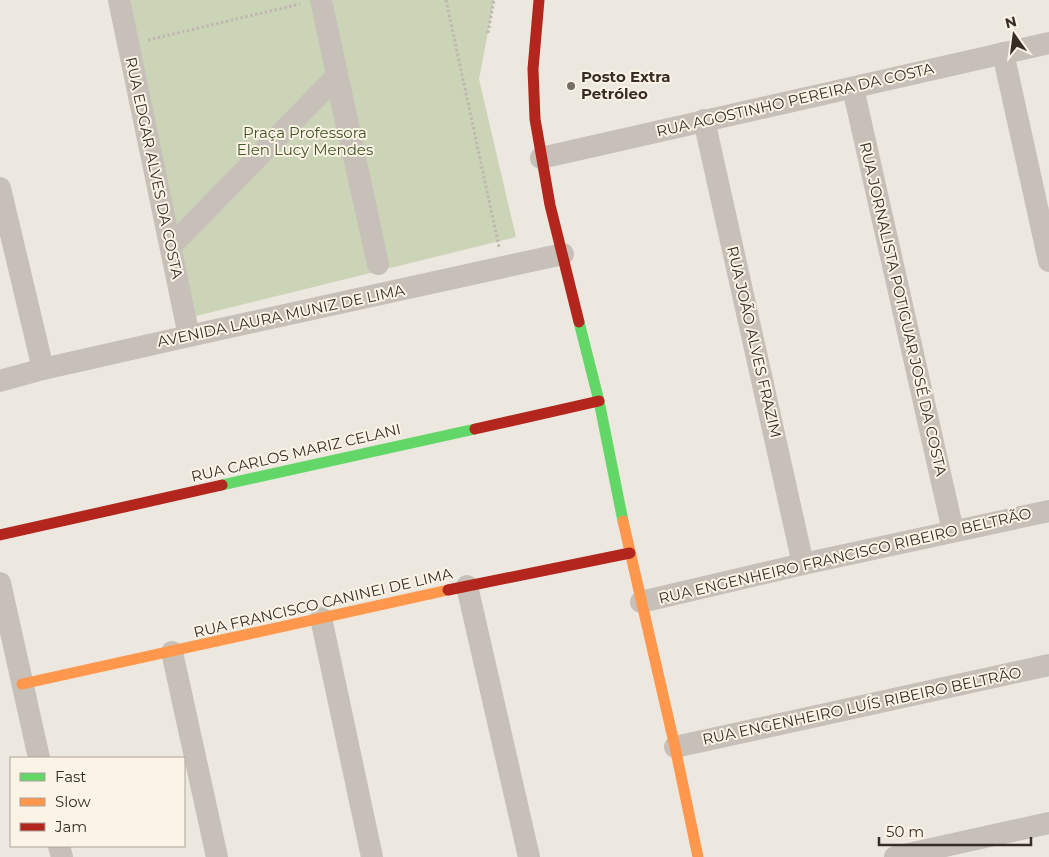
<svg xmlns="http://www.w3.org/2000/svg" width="1049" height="857" font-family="Montserrat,sans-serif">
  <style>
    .green { fill: #ccd4b8 }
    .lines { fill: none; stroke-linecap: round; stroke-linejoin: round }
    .path { stroke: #bfb8b0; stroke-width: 3; stroke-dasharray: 2.5 2.5; stroke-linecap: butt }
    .street { stroke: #c6c0b8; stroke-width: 22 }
    .fast { stroke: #63d668; stroke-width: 11 }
    .slow { stroke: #ff974d; stroke-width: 11 }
    .jam { stroke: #b3261e; stroke-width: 11 }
    .poi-dot { fill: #776e67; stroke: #faf3e6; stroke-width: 2 }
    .labels { text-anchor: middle; stroke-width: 4; stroke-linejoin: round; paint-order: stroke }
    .poi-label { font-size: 15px; font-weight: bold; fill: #372d26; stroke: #faf3e6; text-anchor: start }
    .street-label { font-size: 15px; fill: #372d26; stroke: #faf3e6 }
    .park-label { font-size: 15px; fill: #425728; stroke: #faf3e6 }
  </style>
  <rect width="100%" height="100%" fill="#ede8df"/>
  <path class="green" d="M129 0H494L479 79 516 237 196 316Z"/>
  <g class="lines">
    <g class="path">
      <path d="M446 0 499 247"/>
      <path d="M488 33 494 0"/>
      <path d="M148 40 300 4"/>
    </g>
    <g class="street">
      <path d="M119 0 189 336"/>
      <path d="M1003 53 1049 261"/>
      <path d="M853 88 953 531"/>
      <path d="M704 120 803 564"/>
      <path d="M541 158 1049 43"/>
      <path d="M0 188 43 369"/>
      <path d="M171 246 336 77 378 264 321 0"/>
      <path d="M0 381 43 369 189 336 563 254"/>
      <path d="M0 583 39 758"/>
      <path d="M467 586 529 857"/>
      <path d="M641 602 803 564 1049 511"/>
      <path d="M321 618 372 857"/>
      <path d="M172 652 217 857"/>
      <path d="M675 747 1049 665"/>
      <path d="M59 846 62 857"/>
      <path d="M895 857 1049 823"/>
    </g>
    <g class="fast">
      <path d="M579 322 599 401 623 521"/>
      <path d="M222 485 475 429"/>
    </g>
    <g class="slow">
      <path d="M623 521 675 747 698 857"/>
      <path d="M22 684 448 590"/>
    </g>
    <g class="jam">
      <path d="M539 0 533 69 535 119 550 205 579 322"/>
      <path d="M475 429 599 401"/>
      <path d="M0 535 222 485"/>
      <path d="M448 590 630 553"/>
    </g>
  </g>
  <circle class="poi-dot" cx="571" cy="86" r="5"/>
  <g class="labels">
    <g class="poi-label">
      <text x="581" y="82">Posto Extra<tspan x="581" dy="17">Petróleo</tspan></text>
    </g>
    <g class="street-label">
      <text transform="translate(795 100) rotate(-13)" y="5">RUA AGOSTINHO PEREIRA DA COSTA</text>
      <text transform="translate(154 168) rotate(78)" y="5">RUA EDGAR ALVES DA COSTA</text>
      <text transform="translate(903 309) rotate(77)" y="5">RUA JORNALISTA POTIGUAR JOSÉ DA COSTA</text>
      <text transform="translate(281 316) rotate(-12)" y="5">AVENIDA LAURA MUNIZ DE LIMA</text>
      <text transform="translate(754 342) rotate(77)" y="5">RUA JOÃO ALVES FRAZIM</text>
      <text transform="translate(296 453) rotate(-13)" y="5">RUA CARLOS MARIZ CELANI</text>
      <text transform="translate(845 556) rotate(-13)" y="5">RUA ENGENHEIRO FRANCISCO RIBEIRO BELTRÃO</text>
      <text transform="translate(323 603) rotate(-13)" y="5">RUA FRANCISCO CANINEI DE LIMA</text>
      <text transform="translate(862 706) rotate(-12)" y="5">RUA ENGENHEIRO LUÍS RIBEIRO BELTRÃO</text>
    </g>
    <g class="park-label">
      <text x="305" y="138">Praça Professora<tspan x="305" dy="17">Elen Lucy Mendes</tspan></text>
    </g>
  </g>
  <rect x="10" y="757" width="175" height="90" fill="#faf3e6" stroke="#aca499"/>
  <rect x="20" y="773" width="25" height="8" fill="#63d668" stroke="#aca499"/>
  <text x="55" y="782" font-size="15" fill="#372d26">Fast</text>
  <rect x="20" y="798" width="25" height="8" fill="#ff974d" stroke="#aca499"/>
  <text x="55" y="807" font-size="15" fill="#372d26">Slow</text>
  <rect x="20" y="823" width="25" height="8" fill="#b3261e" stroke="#aca499"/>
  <text x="55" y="832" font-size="15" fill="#372d26">Jam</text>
  <g transform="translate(1014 35) rotate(346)" stroke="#faf3e6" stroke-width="4" paint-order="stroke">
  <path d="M0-4L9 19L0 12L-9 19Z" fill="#372d26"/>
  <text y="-8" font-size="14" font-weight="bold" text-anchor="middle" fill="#372d26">N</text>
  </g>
  <path d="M879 837v8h152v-8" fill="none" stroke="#372d26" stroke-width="2.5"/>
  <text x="886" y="837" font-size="15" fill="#372d26" stroke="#faf3e6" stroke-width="4" paint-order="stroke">50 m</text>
</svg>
